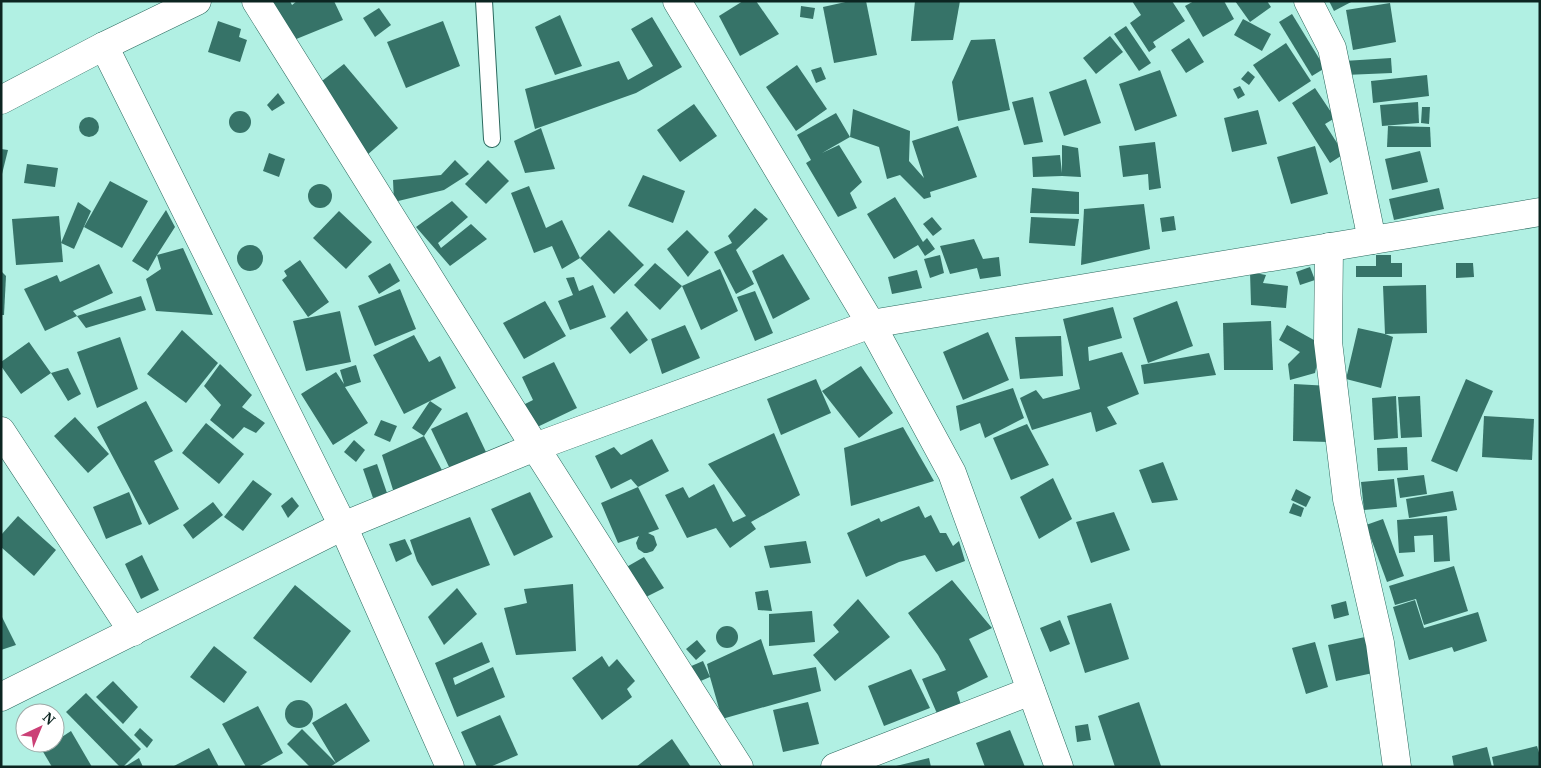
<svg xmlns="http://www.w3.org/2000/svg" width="1541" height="768" font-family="'PT Serif',serif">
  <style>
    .building { fill: #367368 }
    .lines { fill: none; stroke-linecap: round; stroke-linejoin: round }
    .lane-casing { stroke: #2b695e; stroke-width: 18 }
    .street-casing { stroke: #2b695e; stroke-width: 29 }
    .lane { stroke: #fff; stroke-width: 16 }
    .street { stroke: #fff; stroke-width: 28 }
  </style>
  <rect width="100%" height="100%" fill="#b1f0e3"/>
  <g class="building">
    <path d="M271 1H290L292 5 297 1H334L343 20 289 42Z"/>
    <path d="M743 1H756L779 34 740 56 719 16Z"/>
    <path d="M850 1H866L877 55 834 63 823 7Z"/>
    <path d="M915 1H960L953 40 911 41Z"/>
    <path d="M1132 1H1172L1185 21 1153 42 1156 47 1149 52 1130 23 1141 15Z"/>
    <path d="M1194 1H1224L1234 19 1203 37 1185 6Z"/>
    <path d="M1235 1H1267L1271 7 1250 22Z"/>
    <path d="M1329 1H1353L1334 11Z"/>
    <path d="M1390 3 1396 42 1353 50 1346 10Z"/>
    <path d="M801 6 815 8 813 19 800 17Z"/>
    <path d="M379 8 391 25 375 37 363 18Z"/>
    <path d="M1292 14 1325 68 1312 76 1279 22Z"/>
    <path d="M560 15 582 66 555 75 535 27Z"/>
    <path d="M652 17 682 67 636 93 535 129 525 89 619 61 628 80 653 66 631 29Z"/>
    <path d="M1243 19 1271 34 1262 51 1234 35Z"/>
    <path d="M218 21 241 29 239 37 247 40 240 62 208 52Z"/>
    <path d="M443 21 460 66 406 88 387 42Z"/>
    <path d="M1126 26 1151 63 1139 71 1114 34Z"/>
    <path d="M1110 36 1123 52 1096 74 1083 58Z"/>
    <path d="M1189 38 1204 62 1186 73 1171 50Z"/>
    <path d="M995 39 1010 110 958 121 952 82 971 40Z"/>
    <path d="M1286 43 1311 81 1279 102 1253 65Z"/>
    <path d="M1391 58 1392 73 1345 75 1344 61Z"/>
    <path d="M344 64 398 128 366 156 318 84Z"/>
    <path d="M797 65 827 109 796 131 766 87Z"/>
    <path d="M821 67 826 79 816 83 811 70Z"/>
    <path d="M1160 70 1177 116 1135 131 1119 84Z"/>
    <path d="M1248 71 1255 77 1249 85 1241 79Z"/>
    <path d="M1427 75 1429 96 1373 103 1371 81Z"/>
    <path d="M1086 79 1101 123 1064 136 1049 92Z"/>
    <path d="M1240 86 1245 95 1238 99 1233 89Z"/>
    <path d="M1315 88 1335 118 1325 124 1344 154 1330 163 1292 103Z"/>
    <path d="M278 93 285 103 272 111 267 105Z"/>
    <path d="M1033 97 1043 142 1024 145 1012 102Z"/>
    <path d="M1418 102 1419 123 1382 126 1380 105Z"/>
    <path d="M694 104 717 136 680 162 657 130Z"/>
    <path d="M1422 107H1430L1429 124 1421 123Z"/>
    <path d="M853 109 910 131 909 161 924 178 912 141 958 126 977 177 930 192 931 197 924 199 900 175 887 179 879 147 850 137 822 153 839 145 862 182 850 193 857 208 838 217 806 163 811 160 797 135 836 113 850 137Z"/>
    <path d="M1258 110 1267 144 1232 152 1224 118Z"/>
    <circle cx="240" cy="122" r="11"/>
    <circle cx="89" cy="127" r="10"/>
    <path d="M1388 126 1430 127 1431 147H1387Z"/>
    <path d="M541 128 555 169 525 173 514 141Z"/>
    <path d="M1155 142 1161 188 1149 190 1148 174 1123 177 1119 146Z"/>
    <path d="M1062 145 1078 148 1081 177 1062 176 1033 177 1032 157 1060 155 1062 173Z"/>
    <path d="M1315 146 1328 194 1291 204 1277 157Z"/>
    <path d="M1 149 8 150 2 174H1Z"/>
    <path d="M1420 151 1428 182 1392 190 1385 159Z"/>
    <path d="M269 153 285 159 279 177 263 171Z"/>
    <path d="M455 160 469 174 444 190 394 202 393 180 441 175Z"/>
    <path d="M488 160 509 181 486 204 465 184Z"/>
    <path d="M27 164 58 168 55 187 24 183Z"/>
    <path d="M643 175 685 191 673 223 628 206Z"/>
    <path d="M110 181 148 201 122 248 84 227Z"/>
    <circle cx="320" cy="196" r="12"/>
    <path d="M529 186 546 228 562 220 580 258 609 230 644 265 614 294 580 258 562 269 552 246 534 253 511 193Z"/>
    <path d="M1032 188 1079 192V214L1030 213Z"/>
    <path d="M1439 188 1444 209 1394 220 1389 199Z"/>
    <path d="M895 197 923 242 927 238 935 249 925 256 918 245 894 259 867 214Z"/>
    <path d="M452 201 468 217 438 243 441 248 471 224 487 239 450 266 416 227Z"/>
    <path d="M78 202 91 211 74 249 61 243Z"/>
    <path d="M1144 204 1150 249 1081 265 1084 209Z"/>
    <path d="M755 208 768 219 736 250 754 284 736 294 714 252 732 243 728 236Z"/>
    <path d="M166 210 175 227 157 255 183 248 213 315 156 311 146 279 161 269 157 255 148 271 132 261Z"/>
    <path d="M339 211 372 242 346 269 313 238Z"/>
    <path d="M59 216 63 262 16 265 12 219Z"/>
    <path d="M1174 216 1176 230 1162 232 1160 218Z"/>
    <path d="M932 217 942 229 933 236 923 224Z"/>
    <path d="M1031 217 1079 219 1075 246 1029 243Z"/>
    <path d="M687 230 709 252 688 277 667 249Z"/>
    <path d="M974 239 983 259 999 257 1001 276 980 279 977 268 950 274 940 246Z"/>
    <circle cx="250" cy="258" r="13"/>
    <path d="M783 254 810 299 773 319 752 271Z"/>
    <path d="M940 255 944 273 930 278 924 259Z"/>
    <path d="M1376 255H1391V263H1402V277H1356V266H1376Z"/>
    <path d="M300 260 329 302 308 317 282 280 287 276 284 271Z"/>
    <path d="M390 263 400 281 379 294 368 276Z"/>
    <path d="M655 263 682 286 660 310 634 285Z"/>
    <path d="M1456 263H1473L1474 277 1456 278Z"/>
    <path d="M99 264 113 293 73 311 77 316 45 331 24 289 57 275 60 282Z"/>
    <path d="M1310 267 1315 280 1300 285 1296 272Z"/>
    <path d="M720 269 738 311 701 330 682 286Z"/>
    <path d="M917 270 922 288 892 294 888 277Z"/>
    <path d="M1 271 6 276 4 315H1Z"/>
    <path d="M1250 272 1266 275 1263 283 1288 286 1286 308 1251 305Z"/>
    <path d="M574 277 579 291 593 285 606 317 570 330 558 301 573 295 566 278Z"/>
    <path d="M1426 285 1427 333 1385 334 1393 337 1381 388 1346 379 1358 328 1385 334 1383 286Z"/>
    <path d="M400 289 416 329 375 346 358 306Z"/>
    <path d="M755 291 773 333 755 341 737 297Z"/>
    <path d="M141 296 146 310 86 328 77 316Z"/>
    <path d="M545 301 566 336 524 359 503 323Z"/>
    <path d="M1177 301 1193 346 1148 363 1133 318Z"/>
    <path d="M1113 307 1122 338 1088 347 1089 361 1122 352 1139 394 1107 407 1117 424 1096 432 1091 412 1032 430 1020 398 1036 390 1043 399 1080 389 1063 319Z"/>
    <path d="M340 311 351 362 306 371 293 321Z"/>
    <path d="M627 311 648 340 630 354 610 328Z"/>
    <path d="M1271 321 1273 370H1224L1223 323Z"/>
    <path d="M685 325 700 358 662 374 651 339Z"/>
    <path d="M1287 325 1321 344 1315 373 1290 380 1288 364 1300 352 1279 340Z"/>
    <path d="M182 330 218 363 186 403 147 374Z"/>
    <path d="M988 332 1009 380 963 400 943 352Z"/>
    <path d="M414 335 429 362 440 356 456 388 430 401 442 409 424 436 412 428 430 401 404 414 373 355Z"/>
    <path d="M1061 336 1063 376 1020 379 1015 337Z"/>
    <path d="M120 337 138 389 97 408 77 352Z"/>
    <path d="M29 342 51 373 68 368 81 394 68 401 51 373 21 394 1 366V362Z"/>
    <path d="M1209 353 1216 375 1144 384 1141 365Z"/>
    <path d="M554 362 577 408 531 430 519 407 533 400 522 377Z"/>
    <path d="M220 364 252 395 242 407 265 423 256 433 244 427 233 439 210 420 221 405 204 386Z"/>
    <path d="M356 365 361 382 345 387 368 423 333 445 301 394 336 372 344 384 340 370Z"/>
    <path d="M861 366 893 413 859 438 822 391Z"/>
    <path d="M816 379 831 413 781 435 767 399Z"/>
    <path d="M1466 379 1493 391 1457 472 1431 461Z"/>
    <path d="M1294 384 1330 386 1329 442 1293 441Z"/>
    <path d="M1013 388 1024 418 985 438 980 423 960 431 956 406Z"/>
    <path d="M1396 396 1398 438 1374 440 1372 398Z"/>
    <path d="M1420 396 1422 437 1401 438 1398 397Z"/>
    <path d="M146 401 173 451 154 461 179 509 149 525 97 427Z"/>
    <path d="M467 412 486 452 450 469 431 429Z"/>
    <path d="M1484 416 1534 419 1532 460 1482 457Z"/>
    <path d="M75 417 109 454 88 473 54 436Z"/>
    <path d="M381 420 397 426 390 442 374 435Z"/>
    <path d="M206 423 244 454 219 484 182 453Z"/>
    <path d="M1027 424 1049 465 1011 480 993 438Z"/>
    <path d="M903 427 934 481 851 506 844 448Z"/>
    <path d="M774 433 800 495 751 522 756 529 730 548 716 528 687 538 665 495 683 487 689 498 714 484 733 522 746 516 708 464Z"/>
    <path d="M424 436 444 474 395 496 382 455Z"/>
    <path d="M652 439 669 471 638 487 631 479 611 489 595 456 614 447 621 455Z"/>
    <path d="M354 440 365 450 356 462 344 452Z"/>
    <path d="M1407 447 1408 470 1378 471 1377 448Z"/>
    <path d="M1163 462 1178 500 1152 503 1139 470Z"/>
    <path d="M377 464 387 493 373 498 363 469Z"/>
    <path d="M1424 475 1427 494 1400 498 1397 478Z"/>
    <path d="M1053 478 1072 519 1039 539 1020 497Z"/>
    <path d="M1394 479 1397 507 1364 510 1361 482Z"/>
    <path d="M253 480 272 494 243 531 224 517Z"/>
    <path d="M638 487 659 529 648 533 654 536 657 545 653 551 647 553H644L638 549 636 543 639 536 618 543 601 503Z"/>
    <path d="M1296 489 1311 497 1306 507 1291 500Z"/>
    <path d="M1453 491 1457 510 1409 518 1406 499Z"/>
    <path d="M129 492 142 524 106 539 93 507Z"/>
    <path d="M530 492 553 537 514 556 491 509Z"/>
    <path d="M292 497 299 506 288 518 281 506Z"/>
    <path d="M213 502 223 515 193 539 183 525Z"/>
    <path d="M1293 503 1304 508 1301 517 1289 513Z"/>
    <path d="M919 506 925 518 931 515 940 533H946L953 546 959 541 965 561 936 572 925 555 899 562 866 577 847 533 879 518 881 522Z"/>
    <path d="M1114 512 1130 550 1091 563 1076 522Z"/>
    <path d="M18 516 56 550 34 576 1 547V535Z"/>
    <path d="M1447 516 1450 561 1434 562 1433 535 1414 536 1415 552 1399 553 1397 520Z"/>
    <path d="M470 517 490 565 432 586 417 561 410 540Z"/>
    <path d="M1383 519 1404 576 1387 582 1366 525Z"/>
    <path d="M405 539 412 554 396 562 389 544Z"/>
    <path d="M806 541 811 563 770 568 764 546Z"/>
    <path d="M142 555 159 590 141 599 125 564Z"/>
    <path d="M644 557 664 588 642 599 623 569Z"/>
    <path d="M1454 566 1468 611 1424 625 1416 599 1395 605 1389 586Z"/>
    <path d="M952 580 992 628 969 639 988 677 957 692 962 708 939 718 922 679 946 670 938 655 908 613Z"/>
    <path d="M573 584 576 651 516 655 504 608 527 603 524 589Z"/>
    <path d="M295 585 351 631 311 683 253 638Z"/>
    <path d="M457 588 477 614 444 645 428 617Z"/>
    <path d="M768 590 772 611 758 610 755 592Z"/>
    <path d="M858 599 890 637 835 681 813 655 839 632 833 625Z"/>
    <path d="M1415 600 1424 628 1478 612 1487 641 1454 652 1452 647 1409 660 1393 607Z"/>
    <path d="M1346 601 1349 615 1334 619 1331 605Z"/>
    <path d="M1111 603 1129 659 1085 673 1067 616Z"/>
    <path d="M812 611 815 642 769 646V614Z"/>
    <path d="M1 615 16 645 1 650Z"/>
    <path d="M1060 620 1070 644 1050 652 1040 628Z"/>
    <circle cx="727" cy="637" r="11"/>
    <path d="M1365 637 1373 673 1336 681 1328 645Z"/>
    <path d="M761 639 773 675 816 667 821 691 722 719 710 677 696 683 689 667 703 661 710 677 707 664Z"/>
    <path d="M697 640 706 651 696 660 686 649Z"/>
    <path d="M482 642 490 662 453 678 455 685 493 667 505 697 457 717 435 663Z"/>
    <path d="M1315 642 1328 687 1306 694 1292 648Z"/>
    <path d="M214 646 247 672 224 703 190 677Z"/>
    <path d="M602 656 609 667 617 659 635 681 627 689 632 697 602 720 572 678Z"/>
    <path d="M911 669 930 708 884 726 868 686Z"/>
    <path d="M113 681 138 707 123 724 96 697Z"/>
    <path d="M86 693 141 749 123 767H120L66 712Z"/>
    <circle cx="299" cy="714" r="14"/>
    <path d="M808 702 819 744 783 752 773 710Z"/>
    <path d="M1139 702 1161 766 1115 767 1098 716Z"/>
    <path d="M346 703 370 741 330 767H310L287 744 302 729 336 763 312 723Z"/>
    <path d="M258 706 283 753 258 767H246L222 724Z"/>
    <path d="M500 715 518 755 490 767H477L461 732Z"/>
    <path d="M1088 724 1091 740 1077 742 1075 726Z"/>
    <path d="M140 728 153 740 147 748 134 735Z"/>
    <path d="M1010 730 1025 767H985L976 743Z"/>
    <path d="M71 731 92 767H52L42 750Z"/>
    <path d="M672 739 691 767H636Z"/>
    <path d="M1537 746 1540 756V767H1494L1492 757Z"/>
    <path d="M1487 747 1492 767H1454L1452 756Z"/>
    <path d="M209 748 219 767H172Z"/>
    <path d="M139 758 143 767H124Z"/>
    <path d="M929 758 931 767H896V766Z"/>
  </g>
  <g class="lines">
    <g class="lane-casing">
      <path id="lane" d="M484 1 492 139"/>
    </g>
    <g class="street-casing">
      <g id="street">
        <path d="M256 1 535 447 739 767"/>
        <path d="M677 1 871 324 952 473 1059 767"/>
        <path d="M1308 1 1332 48 1372 240"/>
        <path d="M104 46 343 526 450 767"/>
        <path d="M1 100 104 46 197 1"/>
        <path d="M1329 247 1328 342 1347 499 1380 643 1397 767"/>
        <path d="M1 431 133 632"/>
        <path d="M1 697 343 526 535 447 871 324 1540 212"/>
        <path d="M835 767 1031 691"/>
      </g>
    </g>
    <use href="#lane" class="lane"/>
    <use href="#street" class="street"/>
  </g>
  <rect width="1541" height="768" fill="none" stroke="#0c2521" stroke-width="5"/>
  <g transform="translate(40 728) rotate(44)"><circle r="24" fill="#ffffff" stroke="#9ea8a6"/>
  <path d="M0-4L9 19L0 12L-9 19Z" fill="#cb4076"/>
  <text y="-8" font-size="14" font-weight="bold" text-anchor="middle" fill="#0c2521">N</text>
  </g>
</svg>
